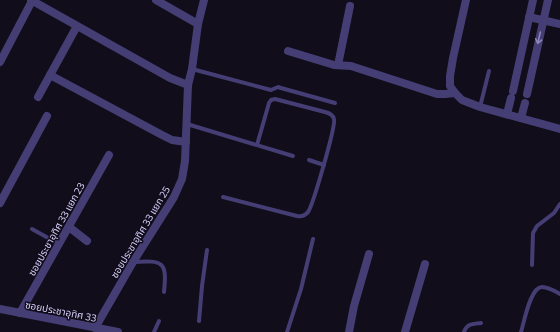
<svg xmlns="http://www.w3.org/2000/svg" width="560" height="332" font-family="Commissioner,'Noto Sans Thai',sans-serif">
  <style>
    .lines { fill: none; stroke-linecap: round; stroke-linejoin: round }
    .lane { stroke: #453e74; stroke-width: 4 }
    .street { stroke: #453e74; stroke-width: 8 }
    .oneway { stroke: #8e86b6 }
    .labels { text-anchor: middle; stroke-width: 3; stroke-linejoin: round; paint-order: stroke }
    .street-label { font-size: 10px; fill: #d6cef9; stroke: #110d1b }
  </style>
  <rect width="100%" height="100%" fill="#110d1b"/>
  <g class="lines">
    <g class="lane">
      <path d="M192 69 271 90 278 87 281 88 335 103"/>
      <path d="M480 107 489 71"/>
      <path d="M187 124 293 156"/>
      <path d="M309 160 324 165"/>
      <path d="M223 197 297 216C302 217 305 216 308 212 313 205 336 126 334 119 333 115 329 113 325 112L275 99 271 100 269 103 257 145"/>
      <path d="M32 229 59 244"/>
      <path d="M133 262C164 260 167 262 164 292"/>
      <path d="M532 265 533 233 537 226 554 213 560 204"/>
      <path d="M199 321 202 286 207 250"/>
      <path d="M154 332 159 321"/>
      <path d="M287 332 301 289 313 239"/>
      <path d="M464 332C467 323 474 324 481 323"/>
      <path d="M521 332C524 323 530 287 542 287 548 287 555 291 560 294"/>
    </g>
    <g class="street">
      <path d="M31 0 170 78 188 85"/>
      <path d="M156 0 198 24"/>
      <path d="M466 0 453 58 450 76V86L455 93 462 100 480 107 560 129"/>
      <path d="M529 17 560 24"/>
      <path d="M288 51 334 65 351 66 437 94H445L455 93"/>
      <path d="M0 62 32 1"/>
      <path d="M338 65 350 6"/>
      <path d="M50 75 162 135 172 140 186 142"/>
      <path d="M513 91 533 0"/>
      <path d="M527 94 548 0"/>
      <path d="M38 97 77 26"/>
      <path d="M507 114 511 98"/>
      <path d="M521 118 525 103"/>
      <path d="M0 203 47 116"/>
      <path d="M69 227 87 241"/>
      <path d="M0 309 118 332"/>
      <path d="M20 313 109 155"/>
      <path d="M95 328 133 262 174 197 182 179 185 161 188 85 192 69 198 24 204 0"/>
      <path d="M349 332 354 306 369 254"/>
      <path d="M405 332 425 264"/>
    </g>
  </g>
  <defs><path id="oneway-shaft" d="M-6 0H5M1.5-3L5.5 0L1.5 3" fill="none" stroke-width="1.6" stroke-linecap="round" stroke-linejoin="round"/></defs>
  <use class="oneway" href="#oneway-shaft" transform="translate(539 38) rotate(103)"/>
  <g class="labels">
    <g class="street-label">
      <text transform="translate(56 229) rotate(-61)" y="4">ซอยประชาอุทิศ 33 แยก 23</text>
      <text transform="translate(140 232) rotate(-59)" y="4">ซอยประชาอุทิศ 33 แยก 25</text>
      <text transform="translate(61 311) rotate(11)" y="4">ซอยประชาอุทิศ 33</text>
    </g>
  </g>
</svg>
